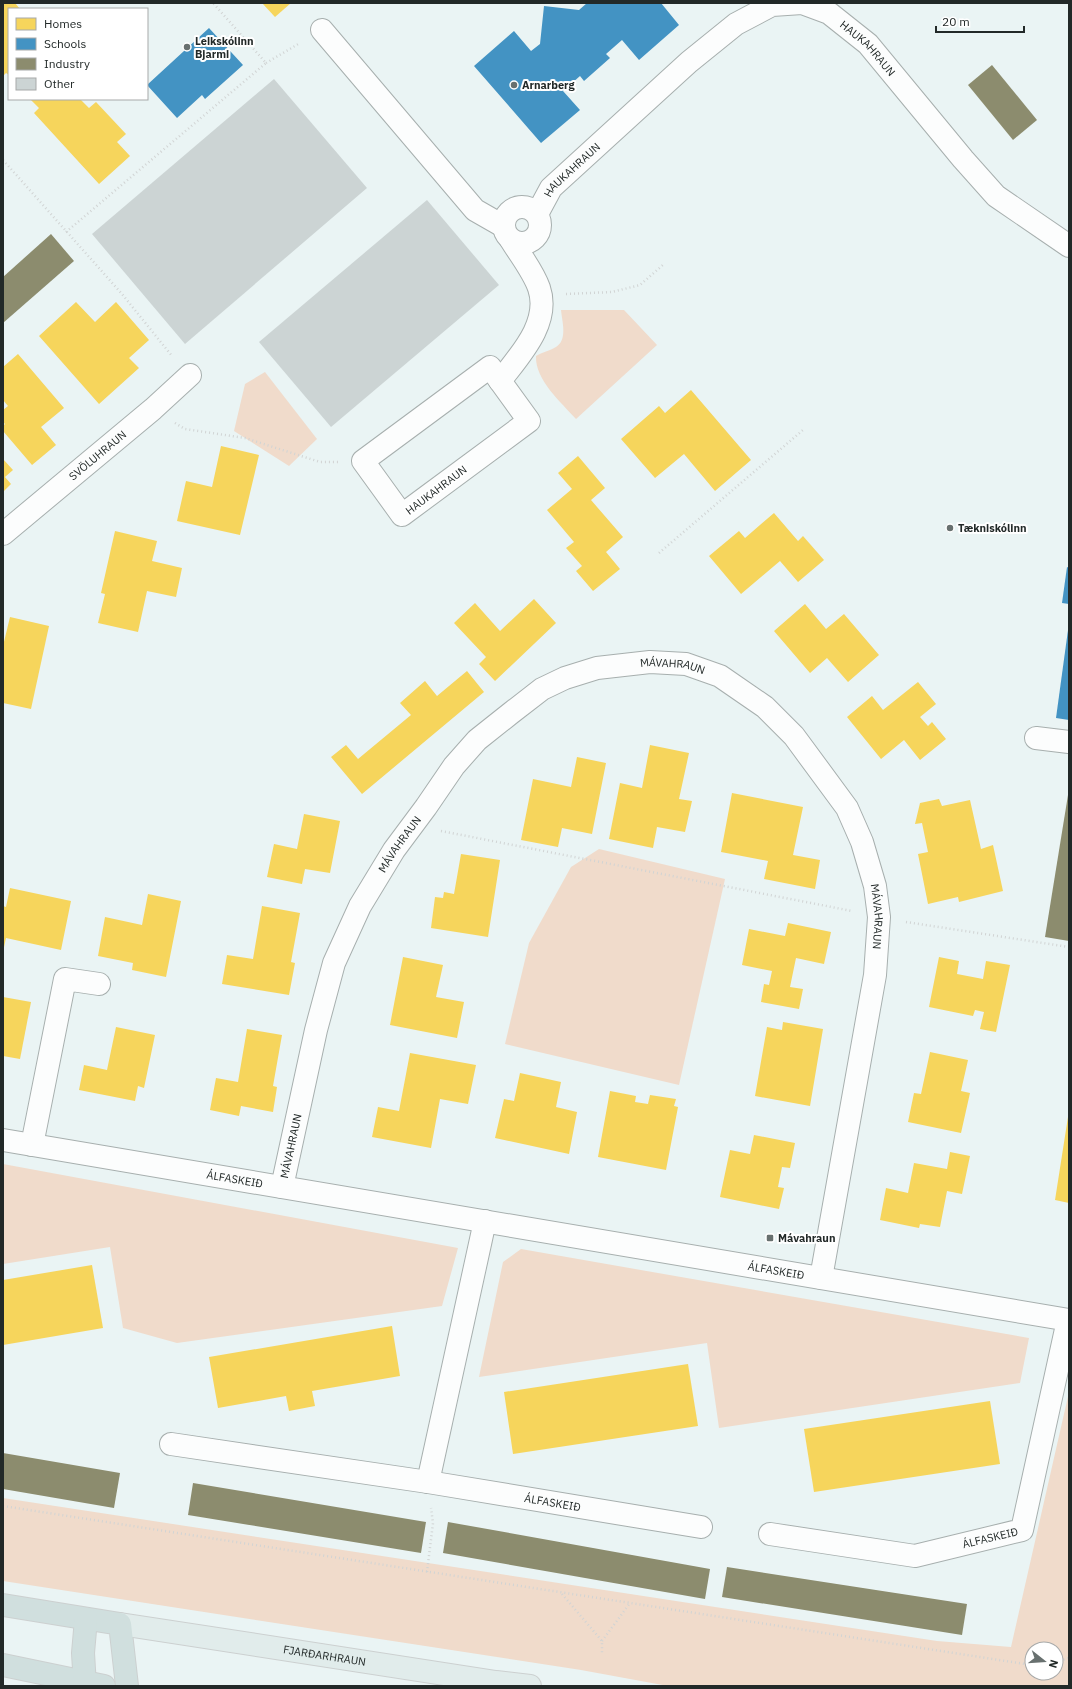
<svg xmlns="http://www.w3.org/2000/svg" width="1072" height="1689" font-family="'IBM Plex Sans',sans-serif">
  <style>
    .green { fill: #f0dbcb; fill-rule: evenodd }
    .homes { fill: #f6d55c }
    .schools { fill: #4393c3 }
    .industry { fill: #8c8c6e }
    .building { fill: #ccd4d4 }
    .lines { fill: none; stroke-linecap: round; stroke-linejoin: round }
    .minor-casing { stroke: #a7afae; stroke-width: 24 }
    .major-casing { stroke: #ccd0d0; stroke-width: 24 }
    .highway-casing { stroke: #ccd0d0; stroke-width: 24 }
    .path { stroke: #d1d4d4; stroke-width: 2.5; stroke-dasharray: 1 3; stroke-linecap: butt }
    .minor { stroke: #fcfdfd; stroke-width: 22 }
    .major { stroke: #e1eceb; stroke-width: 22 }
    .highway { stroke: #d0dfde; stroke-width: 22 }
    .poi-dot { fill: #68706f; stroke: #fff; stroke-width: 1.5 }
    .labels { text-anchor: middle; stroke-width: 4; stroke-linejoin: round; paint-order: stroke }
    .poi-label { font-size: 11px; font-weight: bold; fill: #222928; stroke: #fff; text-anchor: start }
    .street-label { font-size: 11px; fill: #222928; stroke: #fff }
  </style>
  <rect width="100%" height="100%" fill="#eaf4f4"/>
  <g class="green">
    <path d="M561 310H624L657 345 576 419C561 402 535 380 536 356 542 352 550 351 556 347 568 340 562 321 561 310Z"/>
    <path d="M265 372 317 439 289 466 234 431 245 384Z"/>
    <path d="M599 849 725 879 679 1085 505 1044 529 943 571 867Z"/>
    <path d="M3 1164 458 1248 442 1306 177 1343 123 1328 110 1247 3 1264Z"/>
    <path d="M521 1249 1029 1338 1020 1383 719 1428 707 1343 479 1377 503 1262Z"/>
    <path d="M1069 1392V1686H668L581 1670 3 1581V1498L937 1641 1011 1647ZM1032 1649H1056V1673H1032Z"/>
  </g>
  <g class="homes">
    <path d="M3 3H15L20 9H9V75L6 73 3 76Z"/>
    <path d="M262 3H291L275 17Z"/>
    <path d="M30 99H80L89 108 96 102 126 134 117 142 130 156 99 184 34 113 39 108Z"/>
    <path d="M76 302 95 322 116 302 149 340 129 358 139 368 99 404 39 336Z"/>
    <path d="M18 354 64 408 41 427 56 445 32 465 3 431V426L5 424 3 422V410L8 406 3 400V367Z"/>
    <path d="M691 390 751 460 715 491 684 454 655 478 621 439 659 406 665 413Z"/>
    <path d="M221 446 259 455 240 535 177 521 186 481 212 487Z"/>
    <path d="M578 456 605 488 591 500 623 537 606 552 620 569 593 591 576 571 582 566 566 548 574 542 547 510 572 489 558 473Z"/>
    <path d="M3 459 13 470 5 477 11 484 3 492Z"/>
    <path d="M774 513 798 541 803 536 824 560 798 582 780 561 741 594 709 556 739 531 745 538Z"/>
    <path d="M115 531 157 541 152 561 182 568 176 597 147 591 138 632 98 623 105 594 101 593Z"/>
    <path d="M534 599 556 623 495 681 479 664 486 657 454 623 475 603 500 631Z"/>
    <path d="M805 604 826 629 844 614 879 655 848 682 827 658 810 673 774 631Z"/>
    <path d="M10 617 49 626 31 709 3 703V646Z"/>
    <path d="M467 671 484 692 362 794 331 757 346 745 358 759 411 715 400 703 425 681 437 696Z"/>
    <path d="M918 682 936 704 920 717 928 726 932 722 946 739 920 760 904 740 881 759 847 717 872 696 883 710Z"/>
    <path d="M650 745 689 753 679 799 692 801 685 832 657 827 653 848 609 839 620 783 642 788Z"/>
    <path d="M577 757 606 763 592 834 562 828 558 847 521 840 533 779 571 787Z"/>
    <path d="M732 793 803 807 793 855 820 860 815 889 764 879 768 861 721 852Z"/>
    <path d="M939 799 942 806 970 800 981 849 993 845 1003 891 959 902 958 897 928 904 918 854 928 852 922 823 915 824 920 803Z"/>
    <path d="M304 814 340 821 330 873 305 869 302 884 267 877 274 844 297 849Z"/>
    <path d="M461 854 500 860 488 937 431 928 435 897 443 898 444 892 454 894Z"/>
    <path d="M10 888 71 901 61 950 6 938 3 952V906L6 907Z"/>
    <path d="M148 894 181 901 166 977 132 970 133 963 98 956 105 917 142 925Z"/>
    <path d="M262 906 300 913 291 962 295 963 289 995 222 984 227 955 253 959Z"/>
    <path d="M788 923 831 932 824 964 796 958 790 987 803 989 799 1009 761 1002 764 984 769 985 772 971 742 965 749 929 785 936Z"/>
    <path d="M403 957 443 965 436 997 464 1002 457 1038 390 1025Z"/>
    <path d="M939 957 959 961 957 974 983 979 986 961 1010 965 996 1032 980 1029 984 1012 975 1010 973 1016 929 1007Z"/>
    <path d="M3 997 31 1002 20 1059 3 1056Z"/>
    <path d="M783 1022 823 1029 810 1106 755 1096 767 1027 782 1030Z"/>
    <path d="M116 1027 155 1035 144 1088 138 1086 135 1101 79 1090 84 1065 107 1070Z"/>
    <path d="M247 1029 282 1035 273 1086 277 1087 273 1112 241 1106 239 1116 210 1110 216 1078 238 1082Z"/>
    <path d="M930 1052 968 1060 961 1091 970 1093 961 1133 908 1122 914 1093 921 1094Z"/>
    <path d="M410 1053 476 1065 468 1104 440 1099 431 1148 372 1137 378 1107 399 1111Z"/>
    <path d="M520 1073 561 1082 556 1107 577 1112 569 1154 495 1138 504 1099 514 1101Z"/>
    <path d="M610 1091 636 1096 635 1102 648 1104 650 1095 676 1099 674 1106 678 1107 666 1170 598 1157Z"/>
    <path d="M1068 1117H1069V1203L1055 1200Z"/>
    <path d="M754 1135 795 1143 790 1168 782 1167 778 1187 784 1188 779 1209 720 1197 730 1150 750 1154Z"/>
    <path d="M950 1152 970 1156 962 1194 947 1191 940 1227 920 1224 919 1228 880 1220 886 1188 908 1193 914 1163 947 1169Z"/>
    <path d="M92 1265 103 1328 3 1345V1280Z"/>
    <path d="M392 1326 400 1376 312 1391 315 1406 289 1411 286 1396 218 1408 209 1357Z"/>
    <path d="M688 1364 698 1426 513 1454 504 1392Z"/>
    <path d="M990 1401 1000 1464 814 1492 804 1429Z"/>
  </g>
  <g class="schools">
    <path d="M587 3H661L679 25 639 60 622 40 606 54 610 58 584 81 580 76 563 91 580 110 541 143 474 66 514 31 531 51 540 44 544 6 579 10Z"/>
    <path d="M209 28 243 65 205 99 202 95 177 118 147 85Z"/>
    <path d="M1067 567 1069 568V604L1062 603Z"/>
    <path d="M1068 630H1069V720L1056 718Z"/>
  </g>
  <g class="industry">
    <path d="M992 65 1037 120 1013 140 968 85Z"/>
    <path d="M51 234 74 261 3 323V277Z"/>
    <path d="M1068 795H1069V941L1045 937Z"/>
    <path d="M3 1453 120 1473 114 1508 3 1489Z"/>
    <path d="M193 1483 426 1522 421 1553 188 1515Z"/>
    <path d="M448 1522 710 1569 705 1599 443 1553Z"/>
    <path d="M727 1567 967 1604 962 1635 722 1597Z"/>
  </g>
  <g class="building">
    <path d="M274 79 367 188 185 344 92 234Z"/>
    <path d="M427 200 499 285 331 427 259 342Z"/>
  </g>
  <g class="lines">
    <g class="minor-casing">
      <g id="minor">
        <path d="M322 30 475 210 503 226"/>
        <circle cx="522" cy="225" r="18"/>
        <path id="s1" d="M537 214 551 188 689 62 736 24 772 5 802 3 829 13 868 44 963 159 996 196 1069 246"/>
        <path d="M490 367 529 421 402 515 363 461Z"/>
        <path d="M500 381C519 356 551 323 539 288 533 271 520 255 511 240"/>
        <path id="s2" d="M3 534 153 409 190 375"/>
        <path d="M1036 738 1069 742"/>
        <path id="s3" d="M3 1140 1069 1320"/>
        <path d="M32 1145 65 979 99 984"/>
        <path id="s4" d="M282 1187 316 1030 334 963 360 906 394 850 426 807 454 766 477 740 511 713 542 689 565 678 597 668 650 662 686 664 720 676 765 707 794 736 847 808 862 842 875 886 879 917 875 975 821 1278"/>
        <path id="s5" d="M171 1444 428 1482 701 1527"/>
        <path d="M428 1482 485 1221"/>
        <path id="s6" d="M770 1534 915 1556 1022 1530 1068 1320"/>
      </g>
    </g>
    <g class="major-casing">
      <g id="major">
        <path id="s7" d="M120 1624 496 1682 530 1686"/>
      </g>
    </g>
    <g class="highway-casing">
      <g id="highway">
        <path d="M3 1605 120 1624 127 1686"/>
        <path d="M3 1665 104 1686"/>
        <path d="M85 1686 83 1653 86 1619"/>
      </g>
    </g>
    <g class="path">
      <path d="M266 63 300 43"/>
      <path d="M3 160 122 294 172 356"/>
      <path d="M66 232 266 63 213 3"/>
      <path d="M566 294 612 292 640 285 664 264"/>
      <path d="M175 423 185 429 245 438 320 462H338"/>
      <path d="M659 553 803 430"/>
      <path d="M441 831 852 911"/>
      <path d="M906 922 1069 947"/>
      <path d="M3 1506 1025 1664H1032"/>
      <path d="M427 1572 433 1523 431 1508"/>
      <path d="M562 1594 602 1641V1653"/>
      <path d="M602 1641 630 1603"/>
      <path d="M1056 1662 1069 1658"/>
    </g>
    <use href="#minor" class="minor"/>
    <use href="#major" class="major"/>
    <use href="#highway" class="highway"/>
  </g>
  <g class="poi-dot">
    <circle cx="187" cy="47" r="4"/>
    <circle cx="514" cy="85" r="4"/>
    <circle cx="950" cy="528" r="4"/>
    <rect x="766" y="1234" width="8" height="8" rx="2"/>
  </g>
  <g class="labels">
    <g class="poi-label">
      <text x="195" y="45">Leikskólinn<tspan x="195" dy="13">Bjarmi</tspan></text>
      <text x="522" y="89">Arnarberg</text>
      <text x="958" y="532">Tækniskólinn</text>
      <text x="778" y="1242">Mávahraun</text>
    </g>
    <g class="street-label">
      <text dy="4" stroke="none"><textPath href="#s1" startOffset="429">HAUKAHRAUN</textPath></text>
      <text dy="4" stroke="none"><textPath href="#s1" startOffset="57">HAUKAHRAUN</textPath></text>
      <text dy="4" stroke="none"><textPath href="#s2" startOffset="123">SVÖLUHRAUN</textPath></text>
      <text transform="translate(436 490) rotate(-37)" y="4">HAUKAHRAUN</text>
      <text dy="4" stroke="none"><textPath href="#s4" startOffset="714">MÁVAHRAUN</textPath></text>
      <text dy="4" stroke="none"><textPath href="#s4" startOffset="366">MÁVAHRAUN</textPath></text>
      <text dy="4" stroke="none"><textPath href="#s4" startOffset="1062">MÁVAHRAUN</textPath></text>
      <text dy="4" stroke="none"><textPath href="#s4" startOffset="42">MÁVAHRAUN</textPath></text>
      <text dy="4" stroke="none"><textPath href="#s3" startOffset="235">ÁLFASKEIÐ</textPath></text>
      <text dy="4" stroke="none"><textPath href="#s3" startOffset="784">ÁLFASKEIÐ</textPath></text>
      <text dy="4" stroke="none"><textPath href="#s5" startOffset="386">ÁLFASKEIÐ</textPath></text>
      <text dy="4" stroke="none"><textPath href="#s6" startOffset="224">ÁLFASKEIÐ</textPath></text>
      <text dy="4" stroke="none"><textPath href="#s7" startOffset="207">FJARÐARHRAUN</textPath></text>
    </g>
  </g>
  <rect width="1072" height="1689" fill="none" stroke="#222928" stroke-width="8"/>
  <rect x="8" y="8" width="140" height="92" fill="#ffffff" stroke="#a7a9a9"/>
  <rect x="16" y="18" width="20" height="12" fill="#f6d55c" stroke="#a7a9a9"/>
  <text x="44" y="28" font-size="12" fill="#222928">Homes</text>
  <rect x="16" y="38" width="20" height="12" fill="#4393c3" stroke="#a7a9a9"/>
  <text x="44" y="48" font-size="12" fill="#222928">Schools</text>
  <rect x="16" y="58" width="20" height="12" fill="#8c8c6e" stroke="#a7a9a9"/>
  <text x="44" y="68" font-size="12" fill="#222928">Industry</text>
  <rect x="16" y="78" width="20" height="12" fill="#ccd4d4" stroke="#a7a9a9"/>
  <text x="44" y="88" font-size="12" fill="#222928">Other</text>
  <g transform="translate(1044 1661) rotate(107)"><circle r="19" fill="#ffffff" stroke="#a7a9a9"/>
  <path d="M0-3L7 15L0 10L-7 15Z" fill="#68706f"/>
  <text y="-6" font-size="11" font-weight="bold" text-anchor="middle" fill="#222928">N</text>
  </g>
  <path d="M936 26v6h88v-6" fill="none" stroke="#222928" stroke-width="2"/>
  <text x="942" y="26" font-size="12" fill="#222928" stroke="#ffffff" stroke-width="3" paint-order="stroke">20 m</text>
</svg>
